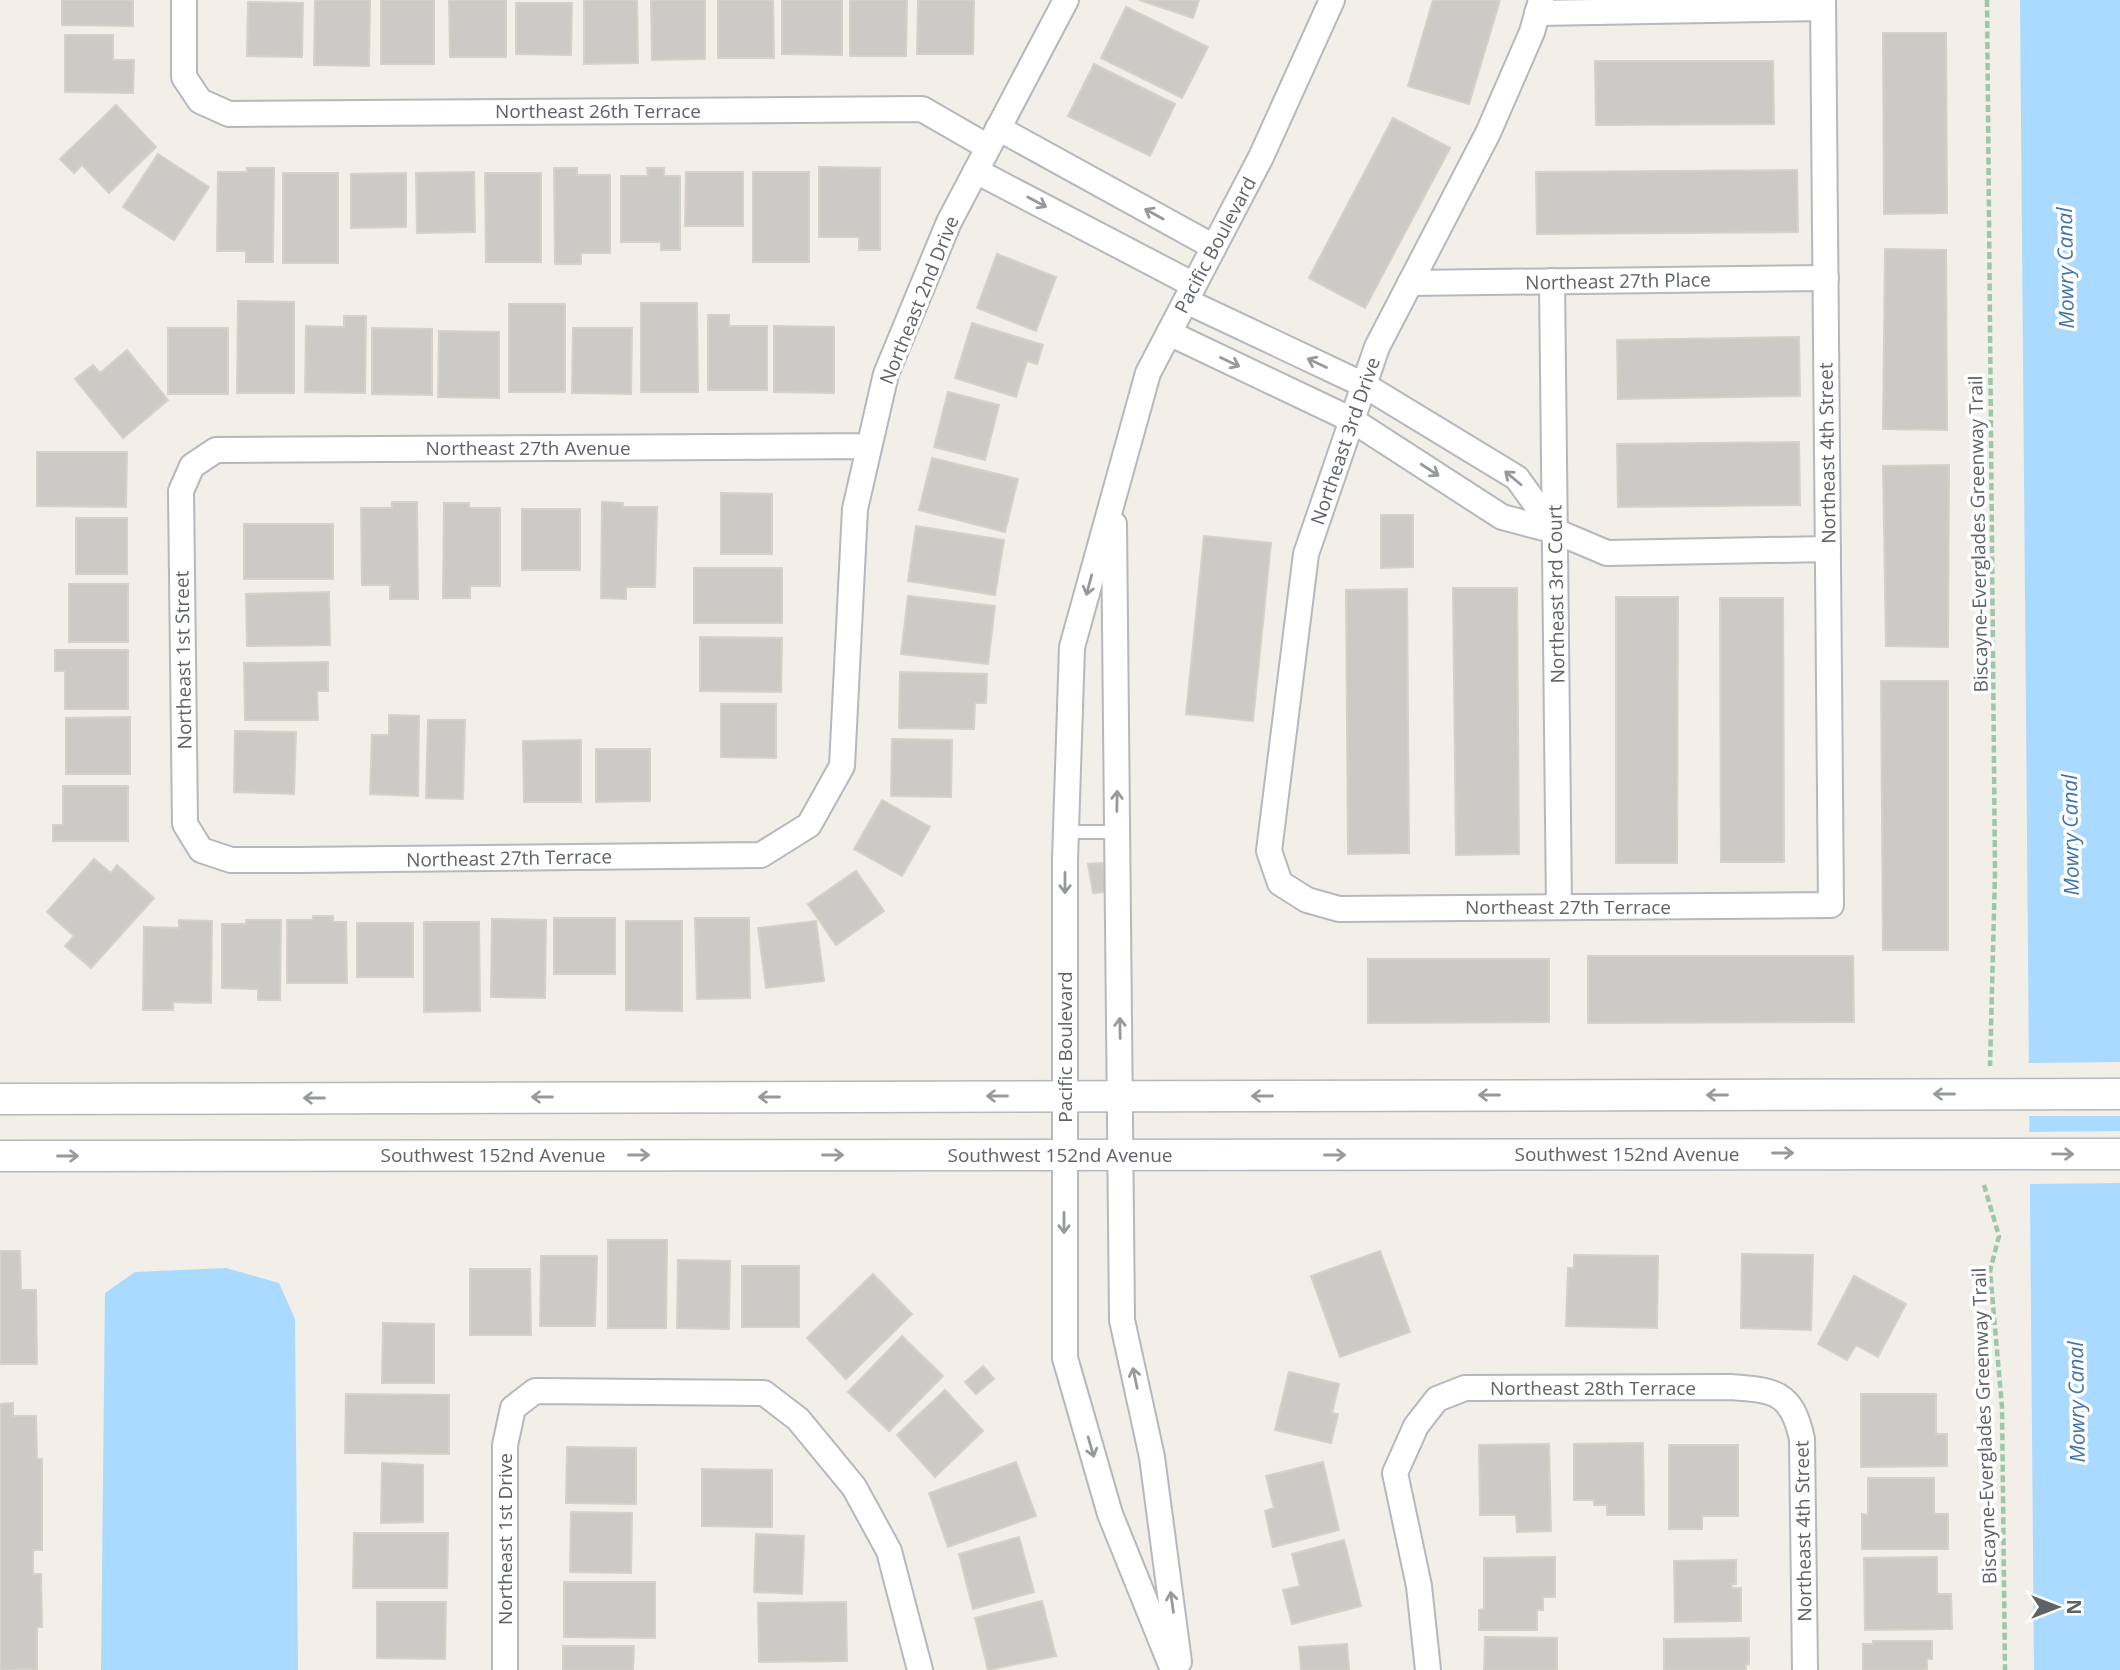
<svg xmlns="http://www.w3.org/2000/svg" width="2120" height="1670" font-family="'Open Sans',sans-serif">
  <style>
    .water { fill: #aadaff }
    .pier { fill: #f1efe8 }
    .building { fill: #cccac5; stroke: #d6d1c6; stroke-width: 2 }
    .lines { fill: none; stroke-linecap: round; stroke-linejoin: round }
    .service-casing { stroke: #b5b8bc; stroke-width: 16 }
    .minor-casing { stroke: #b5b8bc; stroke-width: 28 }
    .tertiary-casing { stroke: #b5b8bc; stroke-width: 33 }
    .path { stroke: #9cc7a9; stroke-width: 4.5; stroke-dasharray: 7 3.5; stroke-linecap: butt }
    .service { stroke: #fff; stroke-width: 12 }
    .minor { stroke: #fff; stroke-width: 24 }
    .tertiary { stroke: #fff; stroke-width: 30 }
    .oneway { stroke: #979a9d }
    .labels { text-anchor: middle; stroke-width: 7; stroke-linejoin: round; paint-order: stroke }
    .street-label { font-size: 19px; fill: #5f6368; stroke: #fff }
    .water-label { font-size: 21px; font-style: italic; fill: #4174aa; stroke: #fff }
  </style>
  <rect width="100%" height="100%" fill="#f1efe8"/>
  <g class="water">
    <path d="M2020 0H2120V1670H2034Z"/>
    <path d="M226 1268 279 1283 295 1319 298 1670H101L105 1293 135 1272Z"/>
  </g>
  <g class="pier">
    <path d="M2120 1062V1116H2026L2025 1063Z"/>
    <path d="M2120 1131V1183L2026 1184V1132Z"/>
  </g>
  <g class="building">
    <path d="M62 0H133V26L62 25Z"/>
    <path d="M315 0H370L369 66 314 65Z"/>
    <rect x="381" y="0" width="53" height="64"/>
    <path d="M449 0H506V57H450Z"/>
    <path d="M584 0H637L638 63 584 64Z"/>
    <path d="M651 0H705V59L652 60Z"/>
    <path d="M718 0H773L774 58H718Z"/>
    <path d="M782 0H842V55L782 54Z"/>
    <path d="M850 0H907L906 56H850Z"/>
    <path d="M918 0H974L973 54H917Z"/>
    <path d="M1139 0H1199L1193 18Z"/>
    <path d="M1433 0H1500L1469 104 1408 86Z"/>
    <path d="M248 2 303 3 302 57 247 56Z"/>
    <path d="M516 3H572L571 55 516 54Z"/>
    <path d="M1126 7 1208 47 1182 98 1101 58Z"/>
    <path d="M1883 33H1946L1947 213 1884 214Z"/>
    <path d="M65 35H113V60H134L133 93 65 92Z"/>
    <path d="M1595 61H1773L1774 124 1596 125Z"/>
    <path d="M1094 64 1175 104 1150 156 1068 116Z"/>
    <path d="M116 105 156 147 109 193 82 165 74 173 60 159Z"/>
    <path d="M1393 118 1450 148 1365 308 1309 278Z"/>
    <path d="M158 154 209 187 174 240 123 207Z"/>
    <path d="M819 167 880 168V250H859V237H819Z"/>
    <path d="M247 168H274L273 262H246V251H217L218 172H247Z"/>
    <path d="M554 168H577V175H610V253H581V264H555Z"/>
    <path d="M647 168H664V176H680V250H661V242H621V176H648Z"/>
    <path d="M1797 170 1798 232 1537 234 1536 172Z"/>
    <path d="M474 172 475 232 417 233 416 173Z"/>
    <path d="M686 172H743V226H685Z"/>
    <rect x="753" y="172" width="56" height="90"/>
    <rect x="283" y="173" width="55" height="90"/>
    <path d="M406 173V227L351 228V174Z"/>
    <path d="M485 173H541V262H486Z"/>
    <path d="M1885 249 1946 250 1947 430 1883 429Z"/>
    <path d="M997 254 1056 277 1036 331 977 308Z"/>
    <path d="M238 301 294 302V393H237Z"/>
    <path d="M641 303H697L698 392H641Z"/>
    <rect x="509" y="304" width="56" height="88"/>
    <path d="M708 315H729V326H767V390H708Z"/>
    <path d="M344 316H366L365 393 305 392 306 326 344 327Z"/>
    <path d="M972 323 1043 345 1037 364 1027 361 1016 397 955 378Z"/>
    <path d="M774 326 834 327V393L774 392Z"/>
    <rect x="168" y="328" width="60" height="66"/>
    <path d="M372 328 432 329V395L372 394Z"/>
    <path d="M573 328H632L631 394 572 393Z"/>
    <path d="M439 331 499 332V398L438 397Z"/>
    <path d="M1799 337 1800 396 1618 399 1617 340Z"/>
    <path d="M127 350 168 400 123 438 75 379 93 365 100 373Z"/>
    <path d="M948 392 999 405 985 460 934 447Z"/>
    <path d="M1799 442 1800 505 1618 507 1617 444Z"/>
    <path d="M37 452H127L126 507 37 506Z"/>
    <path d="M932 458 1018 479 1005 532 919 510Z"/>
    <path d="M1949 465 1948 647 1886 646 1883 466Z"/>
    <path d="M721 493 772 494V554H721Z"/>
    <path d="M392 502H417L418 599H390V585H362L361 508H392Z"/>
    <path d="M602 502 623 503V507H657L655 587H626V599L601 598Z"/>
    <path d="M444 503H469V508H500V586H470V598H443Z"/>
    <rect x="522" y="509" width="58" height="61"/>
    <path d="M1381 515H1413V567L1381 568Z"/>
    <rect x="76" y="518" width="51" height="56"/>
    <rect x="244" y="524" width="89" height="55"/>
    <path d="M916 526 1004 540 995 595 908 581Z"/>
    <path d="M1204 536 1271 543 1253 721 1186 714Z"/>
    <rect x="694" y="568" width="88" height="55"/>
    <rect x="69" y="584" width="59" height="58"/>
    <path d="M1453 588H1517L1519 854 1456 855Z"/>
    <path d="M1407 589 1409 853 1348 854 1346 590Z"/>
    <path d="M329 592 330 645 247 646 246 594Z"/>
    <path d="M908 596 995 606 988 664 901 654Z"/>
    <path d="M1616 597H1678L1677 863H1616Z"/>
    <path d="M1720 598H1783L1784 862H1721Z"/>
    <path d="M700 637 782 638 781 692 700 691Z"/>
    <path d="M55 650H128V709H65V671H55Z"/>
    <path d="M328 662V691H317L318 720H245L244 663Z"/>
    <path d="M900 672 987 674 986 703H975L974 729 899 728Z"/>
    <path d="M1881 681H1948V950H1883Z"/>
    <path d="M721 704H776V758L721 757Z"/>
    <path d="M389 715 419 716 418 796 370 794 372 735H389Z"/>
    <path d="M130 717V774H66V718Z"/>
    <path d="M428 720H465L463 799 426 798Z"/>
    <path d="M235 731 296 732 294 794 234 792Z"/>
    <path d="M892 739 952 740 951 797 891 796Z"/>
    <path d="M581 740V802H524L523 741Z"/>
    <path d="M596 749H650V801L596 802Z"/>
    <path d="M63 786H128V841H53V825H63Z"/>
    <path d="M882 800 930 827 902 876 854 849Z"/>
    <path d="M94 859 111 873 117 865 154 898 91 968 65 946 74 936 47 912Z"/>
    <path d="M1103 863 1106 892 1093 893 1088 864Z"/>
    <path d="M856 871 884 911 836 945 808 904Z"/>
    <path d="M313 916H333V922H346L347 983H287V920H313Z"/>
    <rect x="554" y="918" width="61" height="56"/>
    <path d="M695 918H749L750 998 697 999Z"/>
    <path d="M492 919 546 920 545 998 491 997Z"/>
    <path d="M179 920 212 921 211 1003 173 1002V1010H143L144 927 179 928Z"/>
    <path d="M246 920H281L280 1000H258V989L222 988V924H246Z"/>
    <path d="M626 921H682V1011L626 1010Z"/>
    <path d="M816 921 824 981 766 988 758 928Z"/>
    <path d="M424 922H479L480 1011 424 1012Z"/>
    <rect x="357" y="923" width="56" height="54"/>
    <path d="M1588 956H1853L1854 1022 1588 1023Z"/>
    <path d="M1368 959H1549V1022L1368 1023Z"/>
    <path d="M608 1240H667L666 1328H608Z"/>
    <path d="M0 1251H20L21 1290H36L37 1364H0Z"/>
    <path d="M1380 1251 1410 1332 1340 1357 1311 1276Z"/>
    <path d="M1742 1254 1813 1255 1811 1330 1741 1328Z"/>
    <path d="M1574 1255 1658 1256 1657 1328 1566 1326 1568 1268H1574Z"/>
    <path d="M541 1256H597L595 1326H540Z"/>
    <path d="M678 1260 730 1261 729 1329 677 1328Z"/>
    <rect x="742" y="1266" width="57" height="61"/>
    <path d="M470 1269H530L531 1335H470Z"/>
    <path d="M873 1274 912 1314 846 1379 807 1338Z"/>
    <path d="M1854 1276 1906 1304 1878 1357 1856 1345 1847 1360 1818 1344Z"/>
    <path d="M383 1323 434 1324V1383H382Z"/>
    <path d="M902 1336 943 1376 889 1431 848 1392Z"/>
    <path d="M983 1366 994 1379 976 1394 965 1382Z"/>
    <path d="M1289 1372 1339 1384 1332 1413 1338 1414 1331 1443 1275 1430Z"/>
    <path d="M945 1390 983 1431 935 1477 897 1435Z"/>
    <path d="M346 1394 449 1395V1454L345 1453Z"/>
    <path d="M1861 1394H1936V1434H1947V1466L1861 1467Z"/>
    <path d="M13 1403V1416H36L37 1459H42V1550H33V1574H41L42 1627H37V1669L0 1670V1404Z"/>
    <path d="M1643 1443 1644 1515H1607V1505H1594V1500H1574V1444Z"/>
    <path d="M1549 1444 1551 1531 1517 1532 1516 1515H1480L1479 1445Z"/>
    <path d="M1669 1445H1738V1516H1702V1529H1669Z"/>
    <path d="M567 1447 636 1448V1504L566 1503Z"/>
    <path d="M1016 1462 1036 1516 948 1547 929 1493Z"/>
    <path d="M1323 1462 1339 1530 1273 1547 1265 1511 1274 1508 1266 1476Z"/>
    <path d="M382 1463 423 1465V1522L381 1523Z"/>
    <path d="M702 1469 772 1470V1527L702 1526Z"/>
    <path d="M1868 1478H1934V1514H1948V1549H1862V1514L1868 1515Z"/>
    <path d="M571 1512 632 1513 631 1573 570 1572Z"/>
    <path d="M354 1533H448L447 1588H353Z"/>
    <path d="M756 1534 804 1536 802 1594 754 1592Z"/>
    <path d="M1019 1537 1034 1592 973 1609 959 1554Z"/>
    <path d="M1344 1540 1361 1606 1292 1624 1283 1590 1300 1586 1292 1554Z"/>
    <path d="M1555 1557V1597H1543V1610H1537V1630H1479V1610L1484 1609V1558Z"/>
    <path d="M1937 1557V1594H1951L1952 1629 1865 1630 1864 1558Z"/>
    <path d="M1736 1560V1584H1731L1732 1588H1741V1621L1675 1622 1674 1561Z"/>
    <path d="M564 1582H655V1638L564 1637Z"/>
    <path d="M1042 1601 1056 1656 988 1670 975 1618Z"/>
    <path d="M377 1602H446L445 1659 377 1658Z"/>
    <path d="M846 1602 847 1661 759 1662 758 1603Z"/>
    <path d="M1485 1637 1557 1638V1670H1484Z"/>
    <path d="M1749 1638V1664H1746V1670H1664V1639Z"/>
    <path d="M1873 1641H1932V1659H1927V1670H1863V1644H1873Z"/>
    <path d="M1347 1644 1349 1670H1301L1299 1647Z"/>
    <path d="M563 1646H634L633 1670H563Z"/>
  </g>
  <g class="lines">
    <g class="service-casing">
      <path id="service" d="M1066 832H1117"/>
    </g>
    <g class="minor-casing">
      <g id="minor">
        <path d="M184 0V77L200 101 229 114 922 109 988 147"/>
        <path d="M1541 0 1532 32 1488 133 1377 347 1306 554 1269 851 1280 883 1307 900 1339 909 1831 905 1823 0"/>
        <path d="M1537 13 1823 8"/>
        <path d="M998 128 1214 247"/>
        <path d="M976 171 1194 285"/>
        <path d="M1552 281 1559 907"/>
        <path d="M1410 283 1826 278"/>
        <path d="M1186 301 1364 385 1517 478 1555 531"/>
        <path d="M1169 333 1352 420 1502 517 1555 531 1607 553 1828 549"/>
        <path d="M869 446 216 450 192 466 181 491 185 824 201 850 231 860H296L761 855 809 825 842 766 855 509 886 374 949 222 1066 0"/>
        <path d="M1114 524 1122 1320 1152 1457 1179 1662"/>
        <path d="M505 1670V1445L513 1408 535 1391 764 1393 798 1419 854 1487 889 1551 920 1670"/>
        <path d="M1173 1670 1110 1514 1065 1358V860L1072 647 1148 373 1261 157 1332 0"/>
        <path d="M1428 1670 1419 1586 1395 1473 1416 1426 1437 1399 1465 1388 1730 1387C1775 1390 1792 1392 1802 1439L1805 1670"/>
      </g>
    </g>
    <g class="tertiary-casing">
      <g id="tertiary">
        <path d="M0 1099 2120 1094"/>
        <path d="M0 1156 2120 1154"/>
      </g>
    </g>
    <g class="path">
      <path d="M1987 0 1995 873 1990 1066"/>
      <path d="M1984 1185 1999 1236 1990 1271 2002 1407 2005 1670"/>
    </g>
    <use href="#service" class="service"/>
    <use href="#minor" class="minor"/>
    <use href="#tertiary" class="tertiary"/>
  </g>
  <defs><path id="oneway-shaft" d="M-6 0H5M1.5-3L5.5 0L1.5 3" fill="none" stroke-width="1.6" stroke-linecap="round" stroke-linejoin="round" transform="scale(1.75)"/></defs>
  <g class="oneway">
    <use href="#oneway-shaft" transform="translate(1037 202) rotate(28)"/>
    <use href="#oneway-shaft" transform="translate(1154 214) rotate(-151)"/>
    <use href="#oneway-shaft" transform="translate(1230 362) rotate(25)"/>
    <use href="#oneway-shaft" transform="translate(1317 363) rotate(-155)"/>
    <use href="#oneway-shaft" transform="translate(1430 470) rotate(33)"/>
    <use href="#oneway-shaft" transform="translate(1513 478) rotate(-140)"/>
    <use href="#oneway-shaft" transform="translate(1089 585) rotate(105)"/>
    <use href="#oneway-shaft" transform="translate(1117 801) rotate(-89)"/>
    <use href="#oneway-shaft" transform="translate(1065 883) rotate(90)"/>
    <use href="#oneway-shaft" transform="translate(1120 1028) rotate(-91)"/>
    <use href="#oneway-shaft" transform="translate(1944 1094) rotate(180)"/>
    <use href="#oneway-shaft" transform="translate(1489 1095) rotate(180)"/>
    <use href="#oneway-shaft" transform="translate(1717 1095) rotate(180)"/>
    <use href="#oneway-shaft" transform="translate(997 1096) rotate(180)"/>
    <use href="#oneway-shaft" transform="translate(1262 1096) rotate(180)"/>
    <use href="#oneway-shaft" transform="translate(542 1097) rotate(180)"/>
    <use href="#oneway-shaft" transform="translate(769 1097) rotate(180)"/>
    <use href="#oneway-shaft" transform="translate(314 1098) rotate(180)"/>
    <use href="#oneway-shaft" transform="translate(1783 1153)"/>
    <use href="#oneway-shaft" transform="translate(2063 1154) rotate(1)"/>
    <use href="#oneway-shaft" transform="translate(639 1155)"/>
    <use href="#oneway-shaft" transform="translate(833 1155)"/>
    <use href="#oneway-shaft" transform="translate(1335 1155)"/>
    <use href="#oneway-shaft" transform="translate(68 1156)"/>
    <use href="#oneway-shaft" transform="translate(1064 1223) rotate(90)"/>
    <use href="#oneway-shaft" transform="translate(1135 1378) rotate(-102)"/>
    <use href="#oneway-shaft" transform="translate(1091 1447) rotate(74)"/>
    <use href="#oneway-shaft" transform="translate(1172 1602) rotate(-98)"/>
  </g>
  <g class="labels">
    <g class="street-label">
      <text x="598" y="118">Northeast 26th Terrace</text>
      <text transform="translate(1215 245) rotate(-62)" y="7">Pacific Boulevard</text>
      <text transform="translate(1618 281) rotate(-1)" y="7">Northeast 27th Place</text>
      <text transform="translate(919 300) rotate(-68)" y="7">Northeast 2nd Drive</text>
      <text transform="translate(1345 441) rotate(-71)" y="7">Northeast 3rd Drive</text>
      <text x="528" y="455">Northeast 27th Avenue</text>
      <text transform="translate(1827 453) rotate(-91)" y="7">Northeast 4th Street</text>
      <text transform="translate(1978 534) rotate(-91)" y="7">Biscayne-Everglades Greenway Trail</text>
      <text transform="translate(1556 594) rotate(-91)" y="7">Northeast 3rd Court</text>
      <text transform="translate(183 660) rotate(-91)" y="7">Northeast 1st Street</text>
      <text transform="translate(509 858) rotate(-1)" y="7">Northeast 27th Terrace</text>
      <text x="1568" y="914">Northeast 27th Terrace</text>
      <text transform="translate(1065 1047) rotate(-90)" y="7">Pacific Boulevard</text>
      <text x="1627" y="1161">Southwest 152nd Avenue</text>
      <text x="493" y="1162">Southwest 152nd Avenue</text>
      <text x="1060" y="1162">Southwest 152nd Avenue</text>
      <text x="1593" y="1395">Northeast 28th Terrace</text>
      <text transform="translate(1984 1426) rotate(-92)" y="7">Biscayne-Everglades Greenway Trail</text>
      <text transform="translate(1803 1531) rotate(-91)" y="7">Northeast 4th Street</text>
      <text transform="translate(505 1539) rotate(-90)" y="7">Northeast 1st Drive</text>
    </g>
    <g class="water-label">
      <text transform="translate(2066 268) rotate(-91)" y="7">Mowry Canal</text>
      <text transform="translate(2071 835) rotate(-91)" y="7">Mowry Canal</text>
      <text transform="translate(2077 1402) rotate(-91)" y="7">Mowry Canal</text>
    </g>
  </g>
  <g transform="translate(2057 1607) rotate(90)" stroke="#ffffff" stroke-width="5" paint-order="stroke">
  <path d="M0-5L12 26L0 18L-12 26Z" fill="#5f6368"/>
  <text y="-10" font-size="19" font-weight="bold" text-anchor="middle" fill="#5f6368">N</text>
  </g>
</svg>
